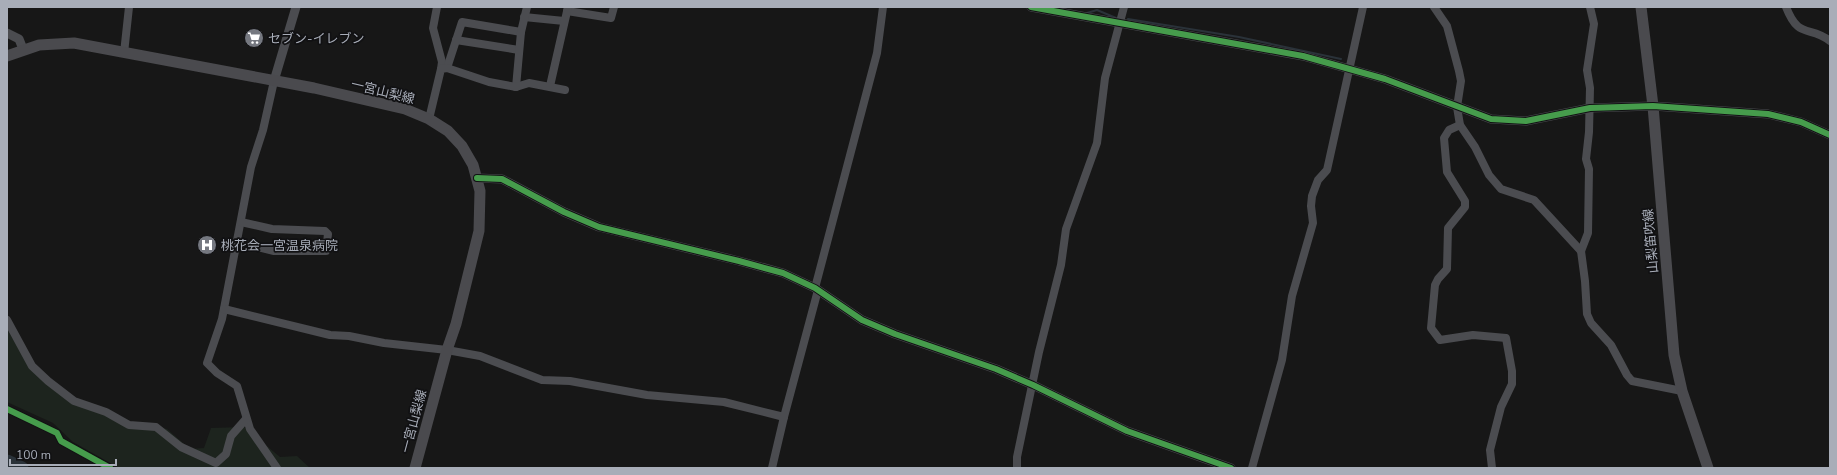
<svg xmlns="http://www.w3.org/2000/svg" width="1837" height="475" font-family="'Nunito Sans','Noto Sans JP',sans-serif">
  <style>
    .green { fill: #1d241e }
    .lines { fill: none; stroke-linecap: round; stroke-linejoin: round }
    .stream { stroke: #2a3239; stroke-width: 2 }
    .river { stroke: #2a3239; stroke-width: 13 }
    .minor { stroke: #4b4c50; stroke-width: 8 }
    .tertiary { stroke: #4b4c50; stroke-width: 9 }
    .secondary { stroke: #4a4a4e; stroke-width: 11 }
    .cycleway-casing { stroke: #111113; stroke-width: 8 }
    .cycleway { stroke: #469c4c; stroke-width: 6 }
    .labels { text-anchor: middle; stroke-width: 3.5; stroke-linejoin: round; paint-order: stroke }
    .poi-label { font-size: 13px; fill: #a8adb8; stroke: #111113; text-anchor: start }
    .street-label { font-size: 13px; fill: #a8adb8; stroke: #111113 }
  </style>
  <rect width="100%" height="100%" fill="#171717"/>
  <path class="green" d="M7 329 26 361 57 393 130 422 167 429 190 449 204 448 211 428 244 427 280 457 297 456 310 468H119L73 442 53 423 7 402Z"/>
  <g class="lines">
    <g class="stream">
      <path d="M1087 13 1097 10 1116 18"/>
      <path d="M1128 19 1239 37 1341 59"/>
    </g>
    <path class="river" d="M7 461 22 468"/>
    <g class="minor">
      <path d="M437 7 433 28 442 62 441 69"/>
      <path d="M1434 7 1447 26 1459 71 1461 81 1457 107 1460 125 1475 147 1489 175 1501 189 1534 200 1581 251"/>
      <path d="M1590 7 1594 24 1587 70 1590 88 1589 132 1586 159 1589 169 1588 233 1581 251 1585 281 1587 314 1591 323 1611 345 1627 375 1632 381 1682 391"/>
      <path d="M1786 7C1799 40 1809 25 1830 41"/>
      <path d="M567 11 611 18 614 7"/>
      <path d="M524 17 564 21"/>
      <path d="M456 40 519 50"/>
      <path d="M124 53 129 7"/>
      <path d="M447 68 462 22 521 32"/>
      <path d="M274 81 263 130 251 167 222 319 207 363 217 373 237 386 250 429 277 468"/>
      <path d="M550 86 568 7"/>
      <path d="M516 87 521 32 527 7"/>
      <path d="M429 119 441 69 447 68 489 82 516 87 529 83 565 90"/>
      <path d="M1460 125 1449 130 1444 138 1447 172 1465 201V207L1448 228 1447 269 1438 279 1435 285 1431 328 1440 340 1473 335 1506 338 1512 371V384L1501 407 1490 450 1492 468"/>
      <path d="M236 242 274 251H326L328 234 325 231 272 229 241 222"/>
      <path d="M815 288 877 53 883 7"/>
      <path d="M224 309 330 335 349 336 384 343 447 350 480 356 542 380 570 381 647 395 724 402 784 417"/>
      <path d="M7 320 32 366 48 381 74 401 106 412 129 425 156 427 181 447 216 463 226 454 231 436 246 419"/>
      <path d="M772 468 784 417 818 290"/>
      <path d="M1017 468V457L1039 352 1061 265 1066 229 1097 143 1105 78 1124 7"/>
      <path d="M1252 468 1282 360 1292 296 1313 223 1311 206 1312 196 1318 180 1327 170 1363 7"/>
    </g>
    <g class="tertiary">
      <path d="M1031 7 1303 56 1385 79 1491 119 1526 121 1590 108 1653 106 1768 114 1801 122 1830 135"/>
      <path d="M7 33 19 39 23 49"/>
      <path d="M274 81 296 7"/>
      <path d="M477 178 502 179 564 212 599 227 739 261 783 273 815 288 862 320 895 334 996 369 1033 385 1127 431 1231 468"/>
    </g>
    <g class="secondary">
      <path d="M1641 7 1653 106 1674 355 1682 391 1708 468"/>
      <path d="M7 56 39 45 74 43 314 88 405 109 429 119 448 131 462 146 473 165 480 191 479 231 456 324 447 350 415 468"/>
    </g>
    <g class="cycleway-casing">
      <g id="cycleway">
        <path d="M1031 7 1303 56 1385 79 1491 119 1526 121 1590 108 1653 106 1768 114 1801 122 1830 135"/>
        <path d="M477 178 502 179 564 212 599 227 739 261 783 273 815 288 862 320 895 334 996 369 1033 385 1127 431 1231 468"/>
        <path d="M7 409 57 433 61 441 110 468"/>
      </g>
    </g>
    <use href="#cycleway" class="cycleway"/>
  </g>
  <defs>
    <g id="supermarket-disc" transform="scale(1)"><circle r="9.5" fill="#757880" stroke="#111113"/><path d="M-6-5.5h2.5l.6 2H6L4.5 2H-2.5L-4.4-4H-6ZM-1.5 3.2a1.3 1.3 0 1 0 .1 0ZM3 3.2a1.3 1.3 0 1 0 .1 0Z" fill="#fff"/></g>
    <g id="hospital-disc" transform="scale(1)"><circle r="9.5" fill="#757880" stroke="#111113"/><path d="M-5-5h3v3.5h4V-5h3V5h-3V1.5h-4V5h-3Z" fill="#fff"/></g>
  </defs>
  <g fill-rule="evenodd">
    <use href="#supermarket-disc" x="254" y="38"/>
    <use href="#hospital-disc" x="207" y="245"/>
  </g>
  <g class="labels">
    <g class="poi-label">
      <text x="268" y="43">セブン-イレブン</text>
      <text x="221" y="250">桃花会一宮温泉病院</text>
    </g>
    <g class="street-label">
      <text transform="translate(383 91) rotate(14)" y="5">一宮山梨線</text>
      <text transform="translate(1650 241) rotate(-95)" y="5">山梨笛吹線</text>
      <text transform="translate(413 421) rotate(-75)" y="5">一宮山梨線</text>
    </g>
  </g>
  <rect width="1837" height="475" fill="none" stroke="#a8adb8" stroke-width="16"/>
  <path d="M10 459v6h106v-6" fill="none" stroke="#a8adb8" stroke-width="2"/>
  <text x="16" y="459" font-size="12" fill="#a8adb8" stroke="#111113" stroke-width="3" paint-order="stroke">100 m</text>
</svg>
